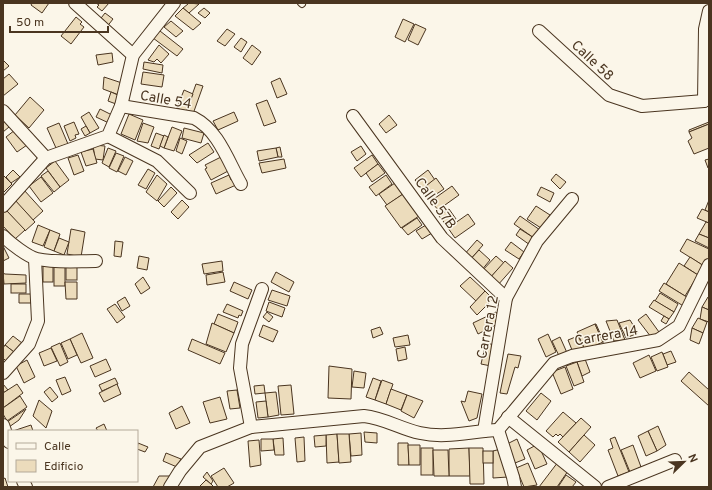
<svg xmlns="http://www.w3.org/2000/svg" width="712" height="490" font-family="Overpass,sans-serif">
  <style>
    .building { fill: #ecdcbc; stroke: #4a3520 }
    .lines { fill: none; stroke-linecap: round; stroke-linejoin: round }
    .service-casing { stroke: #4a3520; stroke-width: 8 }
    .minor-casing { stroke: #4a3520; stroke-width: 14 }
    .service { stroke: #fbf6e9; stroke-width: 6 }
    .minor { stroke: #fbf6e9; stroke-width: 12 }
    .labels { text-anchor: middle; stroke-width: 3; stroke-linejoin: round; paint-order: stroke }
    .street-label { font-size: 14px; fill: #4a3520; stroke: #fbf6e9 }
  </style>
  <rect width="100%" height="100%" fill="#fbf6e9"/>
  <g class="building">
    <path d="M32 3H49L42 13 31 5Z"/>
    <path d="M96 3H109L102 11 97 7 99 5Z"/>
    <path d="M188 4 189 3 199 4 189 13 183 8Z"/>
    <path d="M183 8 201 23 193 30 175 16Z"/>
    <path d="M204 8 210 13 205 18 198 13Z"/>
    <path d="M105 13 113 19 106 28 98 22Z"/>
    <path d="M76 17 82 22 80 24 84 27 71 44 61 36Z"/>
    <path d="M403 19 414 24 405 42 395 37Z"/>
    <path d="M171 21 183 31 176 37 164 27Z"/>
    <path d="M415 24 426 29 418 45 408 40Z"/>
    <path d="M227 29 235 34 225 46 217 41Z"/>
    <path d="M160 31 183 49 177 56 153 38Z"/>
    <path d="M241 38 247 42 241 52 234 47Z"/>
    <path d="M159 45 169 54 161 63 157 59 154 62 148 60Z"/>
    <path d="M252 45 261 52 252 65 243 58Z"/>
    <path d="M112 53 113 62 98 65 96 55Z"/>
    <path d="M3 60 9 66 3 71Z"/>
    <path d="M144 62 163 65 162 73 143 69Z"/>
    <path d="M143 72 164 75 162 87 141 84Z"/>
    <path d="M9 74 18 84 3 96V79Z"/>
    <path d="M104 77 122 83 119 95 103 89Z"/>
    <path d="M280 78 287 94 277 98 271 82Z"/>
    <path d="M196 84 203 86 193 114 186 112Z"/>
    <path d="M184 90 193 94 186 112 177 108Z"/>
    <path d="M111 92 120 96 116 104 108 101Z"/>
    <path d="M30 97 44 110 29 128 15 115Z"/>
    <path d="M267 100 276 122 264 126 256 104Z"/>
    <path d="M100 109 114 116 111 124 96 117Z"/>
    <path d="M89 112 99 128 90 133 81 117Z"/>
    <path d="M234 112 238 121 218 130 213 121Z"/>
    <path d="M129 114 143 120 135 140 121 134Z"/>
    <path d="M389 115 397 125 386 133 379 124Z"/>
    <path d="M3 119 9 127 3 132Z"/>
    <path d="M74 122 79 134 75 135 76 138 70 141 64 126Z"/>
    <path d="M709 122V124L689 132V130Z"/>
    <path d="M59 123 68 144 56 148 47 128Z"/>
    <path d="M143 123 154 127 148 143 137 141Z"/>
    <path d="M709 124V148L694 154 688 141 692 138 689 132Z"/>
    <path d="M86 126 90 133 85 136 81 129Z"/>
    <path d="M172 127 182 131 174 151 164 148Z"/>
    <path d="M184 128 204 133 201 143 182 138Z"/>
    <path d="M15 130 27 145 17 152 6 137Z"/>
    <path d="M156 133 164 136 159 149 151 146Z"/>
    <path d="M164 135 168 137 164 148 160 146Z"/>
    <path d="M180 138 187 141 182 154 176 151Z"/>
    <path d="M208 143 214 152 197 163 189 155Z"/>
    <path d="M93 145 105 146 103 160 95 159Z"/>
    <path d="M361 146 366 154 357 161 351 152Z"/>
    <path d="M280 147 282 157H278L276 148Z"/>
    <path d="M108 148 116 151 109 167 102 163Z"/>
    <path d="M276 148 278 157 259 161 257 151Z"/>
    <path d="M93 149 97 163 86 166 81 152Z"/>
    <path d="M116 153 124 156 117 172 109 168Z"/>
    <path d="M78 155 84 171 74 175 68 158Z"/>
    <path d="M372 155 378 164 361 177 354 168Z"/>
    <path d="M125 157 133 161 126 175 118 171Z"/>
    <path d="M221 157 230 170 211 180 205 169 207 168 205 165Z"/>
    <path d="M284 159 286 168 262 173 259 163Z"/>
    <path d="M709 159V168H708L705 160Z"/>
    <path d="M55 161 69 180 60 187 46 168Z"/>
    <path d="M378 164 385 173 372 182 366 173Z"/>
    <path d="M148 169 155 173 146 189 138 185Z"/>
    <path d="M13 170 20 177 11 183 6 177Z"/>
    <path d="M428 170 435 180 422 189 415 180Z"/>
    <path d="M48 171 60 187 54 192 41 176Z"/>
    <path d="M556 174 566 182 560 189 551 180Z"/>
    <path d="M3 175 12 184 4 192 3 191Z"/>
    <path d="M157 175 167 184 157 201 146 192Z"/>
    <path d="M229 175 231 180 234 179 236 185 216 194 211 183Z"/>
    <path d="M386 175 392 184 376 196 369 187Z"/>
    <path d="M41 177 53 193 41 202 29 186Z"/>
    <path d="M436 178 444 189 429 199 422 189Z"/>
    <path d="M395 183 403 194 387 205 379 194Z"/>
    <path d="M452 186 459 195 438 210 431 201Z"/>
    <path d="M171 187 177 193 164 207 158 201Z"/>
    <path d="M541 187 554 193 550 202 537 195Z"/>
    <path d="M24 190 43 211 33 220 14 200Z"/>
    <path d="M403 194 419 216 401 228 385 206Z"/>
    <path d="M15 200 35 222 25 231 5 209Z"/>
    <path d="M182 200 189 207 178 219 171 212Z"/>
    <path d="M709 200V212L705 210Z"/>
    <path d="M536 206 550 215 541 228 527 219Z"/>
    <path d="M449 209 456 219 447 226 439 216Z"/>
    <path d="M702 209 709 212V223L697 218Z"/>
    <path d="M6 210 25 230 15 239 3 226V213Z"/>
    <path d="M468 214 475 224 455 238 448 228Z"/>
    <path d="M520 216 540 230 534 238 514 224Z"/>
    <path d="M417 218 422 225 408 235 402 228Z"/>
    <path d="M706 222 709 223V238L699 234Z"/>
    <path d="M38 225 50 230 43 246 32 242Z"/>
    <path d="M426 225 432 233 422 239 416 231Z"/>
    <path d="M71 229 85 232 81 257 67 254Z"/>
    <path d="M520 229 534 238 530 245 516 235Z"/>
    <path d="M50 230 60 234 54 251 44 247Z"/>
    <path d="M699 234 709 238V248L695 241Z"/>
    <path d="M59 238 69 242 64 255 54 251Z"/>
    <path d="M687 239 709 249V258L704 266 680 251Z"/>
    <path d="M477 240 483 245 469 261 463 256Z"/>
    <path d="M115 241 123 242 121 257 114 256Z"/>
    <path d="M511 242 524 252 519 259 505 250Z"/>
    <path d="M3 246 9 258 3 261Z"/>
    <path d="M479 250 490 260 481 271 469 261Z"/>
    <path d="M139 256 149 258 147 270 137 268Z"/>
    <path d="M496 256 504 263 489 279 481 272Z"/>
    <path d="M690 257 704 266 698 275 684 266Z"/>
    <path d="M222 261 223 271 204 274 202 264Z"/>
    <path d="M505 261 513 268 497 286 489 279Z"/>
    <path d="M679 263 698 275 685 296 666 284Z"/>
    <rect x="54" y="265" width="11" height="21"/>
    <rect x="66" y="265" width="11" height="15"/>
    <rect x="43" y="266" width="10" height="16"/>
    <path d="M223 272 225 282 207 285 206 275Z"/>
    <path d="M276 272 294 282 289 292 271 282Z"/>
    <path d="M3 273 5 274 26 275V283L4 284Z"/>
    <path d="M143 277 150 288 141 294 135 284Z"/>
    <path d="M470 277 485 291 476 301 460 286Z"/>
    <path d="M65 282H77V299H66Z"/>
    <path d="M234 282 252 290 248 299 230 291Z"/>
    <path d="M664 283 690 299 685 307 659 291Z"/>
    <rect x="11" y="284" width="15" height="9"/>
    <path d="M272 290 290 296 287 306 268 300Z"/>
    <path d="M485 291 493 299 477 315 470 307Z"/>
    <path d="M660 293 678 304 674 312 655 301Z"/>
    <path d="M19 294H32L31 303H19Z"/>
    <path d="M125 297 130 306 122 311 117 302Z"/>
    <path d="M708 297H709V310L702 307Z"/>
    <path d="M654 300 674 312 669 319 649 307Z"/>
    <path d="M269 302 285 308 282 317 266 311Z"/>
    <path d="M115 304 125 317 117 323 107 309Z"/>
    <path d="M227 304 243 311 241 316 239 315 238 318 223 312Z"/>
    <path d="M702 307 709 310V322L700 319Z"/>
    <path d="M267 312 273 317 269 322 263 317Z"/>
    <path d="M496 312 501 322 478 334 473 323Z"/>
    <path d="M218 314 238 322 234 333 214 324Z"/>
    <path d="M646 314 659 332 651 337 638 320Z"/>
    <path d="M664 316 669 319 666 324 661 321Z"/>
    <path d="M698 318 707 322 703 333 692 328Z"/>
    <path d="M617 320 625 340 614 341 606 321Z"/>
    <path d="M630 320 638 333 626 338 619 323Z"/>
    <path d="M212 323 234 333 226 352 206 344Z"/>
    <path d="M595 324 603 342 585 350 577 332Z"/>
    <path d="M595 324H596L604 342H603Z"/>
    <path d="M263 325 278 331 273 342 259 336Z"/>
    <path d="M380 327 383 334 373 338 371 330Z"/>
    <path d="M692 328 703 333 699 344 690 340Z"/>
    <path d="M82 333 93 358 81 363 70 339Z"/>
    <path d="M548 334 556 352 546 357 538 339Z"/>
    <path d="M408 335 410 345 395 347 393 338Z"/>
    <path d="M13 336 22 343 14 352 5 345Z"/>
    <path d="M578 336 585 350 574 355 568 340Z"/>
    <path d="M560 337 568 355 560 358 552 341Z"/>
    <path d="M70 339 77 355 68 359 61 343Z"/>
    <path d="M192 339 225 353 220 364 188 350Z"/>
    <path d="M60 343 68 362 60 366 51 347Z"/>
    <path d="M486 343 495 345 491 366 481 364Z"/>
    <path d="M5 345 14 352 7 362 3 358V348Z"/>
    <path d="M405 347 407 359 398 361 396 349Z"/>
    <path d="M51 348 57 361 44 366 39 353Z"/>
    <path d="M671 351 676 362 667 365 663 354Z"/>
    <path d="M662 352 668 367 657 371 651 357Z"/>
    <path d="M508 354 521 356 518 368 515 367 507 394 500 393Z"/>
    <path d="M649 355 656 371 640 378 633 363Z"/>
    <path d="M106 359 111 370 95 377 90 366Z"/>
    <path d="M585 359 590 372 582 376 577 362Z"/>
    <path d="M27 360 35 377 24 383 16 366Z"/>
    <path d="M577 362 584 382 574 386 566 366Z"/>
    <path d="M329 366 352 369 351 399 328 398Z"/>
    <path d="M565 367 573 389 561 394 552 372Z"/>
    <path d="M354 371 366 373 364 388 352 387Z"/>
    <path d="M689 372 709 390V406L681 381Z"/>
    <path d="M65 377 71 391 62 395 56 380Z"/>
    <path d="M115 378 118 384 102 391 99 385Z"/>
    <path d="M373 378 381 381 375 400 366 397Z"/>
    <path d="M382 380 393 384 386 404 375 400Z"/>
    <path d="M3 384 8 390 3 393Z"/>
    <path d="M17 384 23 393 3 408V393Z"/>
    <path d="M117 384 121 394 104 402 99 393Z"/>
    <path d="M264 385 265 393 255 394 254 386Z"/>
    <path d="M291 385 294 414 281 415 278 386Z"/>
    <path d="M50 387 58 397 52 402 44 392Z"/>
    <path d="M391 389 407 395 401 410 386 404Z"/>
    <path d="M237 390 240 408 230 409 227 391Z"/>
    <path d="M468 391 482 394 477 418 469 421 461 401 465 402Z"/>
    <path d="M276 392 279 415 268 417 265 393Z"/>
    <path d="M541 393 551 401 537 420 526 411Z"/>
    <path d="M407 395 423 401 414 418 401 411Z"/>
    <path d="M20 396 27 407 7 421 3 414V408Z"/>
    <path d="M220 397 227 419 210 423 203 402Z"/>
    <path d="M39 400 52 411 46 428 33 416Z"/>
    <path d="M266 401 268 417 258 418 256 402Z"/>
    <path d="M182 406 190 423 176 429 169 413Z"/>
    <path d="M26 409 19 420 9 427 7 422Z"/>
    <path d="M563 412 576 423 563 437 560 434 558 436 556 434 553 437 546 431Z"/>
    <path d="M581 418 591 427 569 452 558 442Z"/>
    <path d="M104 424 107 431H98L96 428Z"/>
    <path d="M31 425 33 431H13Z"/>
    <path d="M658 426 666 445 657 451 648 431Z"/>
    <path d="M648 431 657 451 646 456 638 436Z"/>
    <path d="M364 432 377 433V443L365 442Z"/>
    <path d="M361 433 362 455 351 456 349 434Z"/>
    <path d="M337 434 339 462 327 463 326 435Z"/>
    <path d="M337 434H349L351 462 339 463Z"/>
    <path d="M326 435V446L315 447 314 436Z"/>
    <path d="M584 435 595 445 580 462 569 452Z"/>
    <path d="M304 437 305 461 297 462 295 438Z"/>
    <path d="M615 437 629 472 618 476 608 450 613 448 610 439Z"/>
    <path d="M283 438 284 455H275L273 439Z"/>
    <path d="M261 439H273L274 450 261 451Z"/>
    <path d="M517 439 525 459 515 463 507 444Z"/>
    <path d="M259 440 261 465 250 467 248 441Z"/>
    <path d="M138 443 148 447 145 452 137 449Z"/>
    <path d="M398 443H408L409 465H398Z"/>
    <path d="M538 444 547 464 535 469 527 450Z"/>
    <path d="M408 445H420V465H409Z"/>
    <path d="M633 445 641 467 630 472 621 450Z"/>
    <rect x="421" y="448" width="12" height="27"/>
    <path d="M469 448 470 476H449V449Z"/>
    <path d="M469 448H483L484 484H470Z"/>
    <path d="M501 449 508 477 493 478V451Z"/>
    <path d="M433 450H448L449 476H434Z"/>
    <rect x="483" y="451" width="10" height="12"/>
    <path d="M166 453 181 459 177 467 163 461Z"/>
    <path d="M558 462 568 471 557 487H539Z"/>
    <path d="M528 463 537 485 524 487 516 468Z"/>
    <path d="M224 468 234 483 227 487H218L211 476Z"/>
    <path d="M207 472 213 481 211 484 203 477Z"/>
    <path d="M566 475 576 482 572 487H558Z"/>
    <path d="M159 476H172L165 487H153Z"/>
    <path d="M5 478 8 487H3V479Z"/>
    <path d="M206 480 211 484 214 487H199Z"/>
  </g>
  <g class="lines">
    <g class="service-casing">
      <path id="service" d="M301 3 302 4"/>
    </g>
    <g class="minor-casing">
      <g id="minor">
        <path d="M75 3 133 55"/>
        <path d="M539 31 609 95 642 106 704 101"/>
        <path d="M704 101 705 29 709 11"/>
        <path d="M121 106 194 118C218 130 228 161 241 184"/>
        <path d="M3 111 46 158"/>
        <path d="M353 116 442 238 506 298"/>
        <path d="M108 136 157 161 190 193"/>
        <path d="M3 206 46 158 108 136 121 106 133 55 174 3"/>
        <path d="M3 236C10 243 28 257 37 259 56 263 77 261 96 261"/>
        <path d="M3 373 29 344 38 321 35 259"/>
        <path d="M508 417 595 487"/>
        <path d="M3 425 9 442"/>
        <path d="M251 427 240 368 242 344 262 289"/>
        <path d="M498 430 554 363 572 356 658 340 679 326 709 265"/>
        <path d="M498 430 513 477 515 487"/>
        <path d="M484 431 506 298 537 241 572 199"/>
        <path d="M23 481 26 487"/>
        <path d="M170 487 180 471 200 447 251 427 364 416C384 418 401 429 420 433 446 439 472 431 498 430"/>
        <path d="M608 487 675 460"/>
      </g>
    </g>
    <use href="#service" class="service"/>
    <use href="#minor" class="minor"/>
  </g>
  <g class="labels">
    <g class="street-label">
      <text transform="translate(593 60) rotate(43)" y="5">Calle 58</text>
      <text transform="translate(166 99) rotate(10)" y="5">Calle 54</text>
      <text transform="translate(436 203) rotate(54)" y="5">Calle 57B</text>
      <text transform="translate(487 327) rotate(-79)" y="5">Carrera 12</text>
      <text transform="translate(606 335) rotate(-10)" y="5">Carrera 14</text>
    </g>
  </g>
  <rect width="712" height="490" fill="none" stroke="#4a3520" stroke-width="8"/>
  <rect x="8" y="430" width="130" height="52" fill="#fbf6e9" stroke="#b4a999"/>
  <rect x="16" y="443" width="20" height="6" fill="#fbf6e9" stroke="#b4a999"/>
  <text x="44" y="450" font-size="12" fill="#4a3520">Calle</text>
  <rect x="16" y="460" width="20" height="12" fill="#ecdcbc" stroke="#b4a999"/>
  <text x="44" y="470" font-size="12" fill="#4a3520">Edificio</text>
  <g transform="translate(684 462) rotate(67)" stroke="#fbf6e9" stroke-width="3" paint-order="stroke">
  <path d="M0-3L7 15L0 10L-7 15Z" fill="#4a3520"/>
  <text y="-6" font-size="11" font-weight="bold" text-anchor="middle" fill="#4a3520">N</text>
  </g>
  <path d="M10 26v6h98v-6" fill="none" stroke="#4a3520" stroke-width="2"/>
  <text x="16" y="26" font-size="12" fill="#4a3520" stroke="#fbf6e9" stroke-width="3" paint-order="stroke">50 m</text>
</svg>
